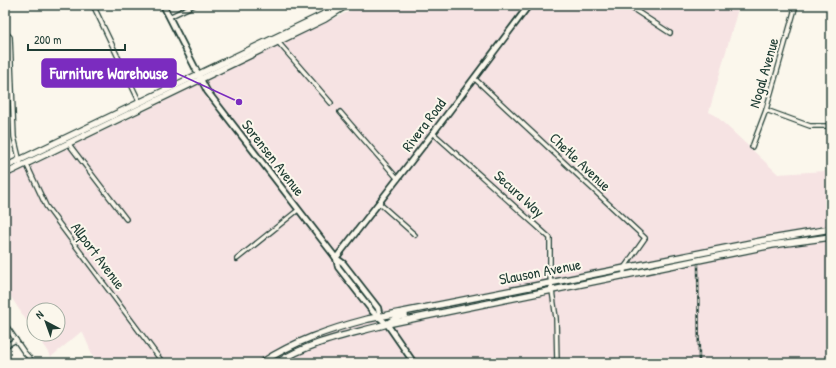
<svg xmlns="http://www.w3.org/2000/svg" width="836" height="368" font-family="'Patrick Hand',sans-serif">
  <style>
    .built { fill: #f6e3e3 }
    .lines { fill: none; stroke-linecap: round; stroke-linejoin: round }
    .minor-casing { stroke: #1f3d34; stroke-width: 6 }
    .tertiary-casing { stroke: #1f3d34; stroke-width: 8 }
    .primary-casing { stroke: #1f3d34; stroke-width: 8 }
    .minor { stroke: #fbf7ec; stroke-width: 3.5 }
    .tertiary { stroke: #fbf7ec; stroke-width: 4.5 }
    .primary { stroke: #fbf7ec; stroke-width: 5.5 }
    .rail-casing { stroke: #1f3d34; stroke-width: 2.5 }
    .rail { stroke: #fbf7ec; stroke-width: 1; stroke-dasharray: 3; stroke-linecap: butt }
    .labels { text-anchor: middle; stroke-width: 4; stroke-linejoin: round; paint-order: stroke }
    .street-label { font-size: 15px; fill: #1f3d34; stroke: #fbf7ec }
    .leader { fill: none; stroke: #7b2cbf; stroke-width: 1.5 }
    .callout-dot { fill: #7b2cbf; stroke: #fbf7ec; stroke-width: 1.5 }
    .callout { fill: #7b2cbf; stroke: #7b2cbf; stroke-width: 1.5 }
    .callout-label { font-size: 16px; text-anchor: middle; font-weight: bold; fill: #fff }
  </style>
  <rect width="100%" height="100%" fill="#fbf7ec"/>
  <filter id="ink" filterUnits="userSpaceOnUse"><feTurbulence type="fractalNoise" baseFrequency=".025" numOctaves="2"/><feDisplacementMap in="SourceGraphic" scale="8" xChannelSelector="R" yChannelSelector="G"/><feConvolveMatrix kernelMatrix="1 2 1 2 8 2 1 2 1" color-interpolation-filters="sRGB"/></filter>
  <g filter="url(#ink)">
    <path class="built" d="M362 5H739L709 112 715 115 778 174 825 171 826 199 831 200V363H96L82 331 51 357 36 334H58V310H34V332L5 288V178L20 171 26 163 33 165 159 104 166 95 168 99Z"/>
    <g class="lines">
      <g class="minor-casing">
        <g id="minor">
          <path d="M93 5 140 103"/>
          <path d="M627 5 670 33"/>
          <path d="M169 17 194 5"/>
          <path d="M5 32 10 37 14 137 21 166"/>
          <path d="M278 42 331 103"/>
          <path d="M474 78 645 238 624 268V275"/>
          <path d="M766 110 810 126H831"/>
          <path d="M340 112 398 179"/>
          <path d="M433 133 550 238V277L556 318 557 363"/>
          <path d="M68 143 126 219"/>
          <path d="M752 147 766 110 796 5"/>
          <path d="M26 163 46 206 163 363"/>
          <path d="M379 203 415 235"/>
          <path d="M237 259 298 210"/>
          <path d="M5 324 24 352 34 363"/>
          <path d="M5 346 16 340"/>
        </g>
      </g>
      <g class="tertiary-casing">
        <g id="tertiary">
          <path d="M163 5 207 91 336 258 343 263 378 308 380 317"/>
          <path d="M336 258 433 133 529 5"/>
          <path d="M336 258 338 267 373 312 387 324 414 363"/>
        </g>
      </g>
      <g class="primary-casing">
        <g id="primary">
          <path d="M5 167 339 7"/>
          <path d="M5 174 325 19 347 5"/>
          <path d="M388 323 399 316 405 315"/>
          <path d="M261 363C295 341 330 329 368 319L771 239 831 229"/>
          <path d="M277 363C311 341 349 335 387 324L772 245 831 237"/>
        </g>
      </g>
      <use href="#minor" class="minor"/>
      <use href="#tertiary" class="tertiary"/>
      <use href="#primary" class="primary"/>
      <g class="rail-casing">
        <path id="rail" d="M698 264 699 363"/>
      </g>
      <use href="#rail" class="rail"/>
    </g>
  </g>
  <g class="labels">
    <g class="street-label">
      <text transform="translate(764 73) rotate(-74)" y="5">Nogal Avenue</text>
      <text transform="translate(424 125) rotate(-53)" y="5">Rivera Road</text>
      <text transform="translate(273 158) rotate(52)" y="5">Sorensen Avenue</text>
      <text transform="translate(580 162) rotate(43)" y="5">Chetle Avenue</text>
      <text transform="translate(519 194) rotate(42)" y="5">Secura Way</text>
      <text transform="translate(98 256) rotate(53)" y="5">Allport Avenue</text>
      <text transform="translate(540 272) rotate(-11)" y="5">Slauson Avenue</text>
    </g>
  </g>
  <path class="leader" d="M239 102L176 73"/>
  <circle class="callout-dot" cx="239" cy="102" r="4"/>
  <rect class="callout" x="42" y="59" width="134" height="28" rx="4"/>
  <g class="callout-label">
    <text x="109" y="79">Furniture Warehouse</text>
  </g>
  <rect width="836" height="368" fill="none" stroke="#fbf7ec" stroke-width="20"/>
  <rect x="10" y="10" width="816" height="348" fill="none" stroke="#1f3d34" stroke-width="1.5" filter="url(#ink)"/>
  <g transform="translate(46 322) rotate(319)"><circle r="19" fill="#fbf7ec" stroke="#a3ada2"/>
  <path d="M0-3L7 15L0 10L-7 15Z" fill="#1f3d34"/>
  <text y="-6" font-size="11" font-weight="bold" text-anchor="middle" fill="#1f3d34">N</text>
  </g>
  <path d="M28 44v6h97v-6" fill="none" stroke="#1f3d34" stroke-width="2"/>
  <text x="34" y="44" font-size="12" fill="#1f3d34" stroke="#fbf7ec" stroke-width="3" paint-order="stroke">200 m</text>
</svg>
